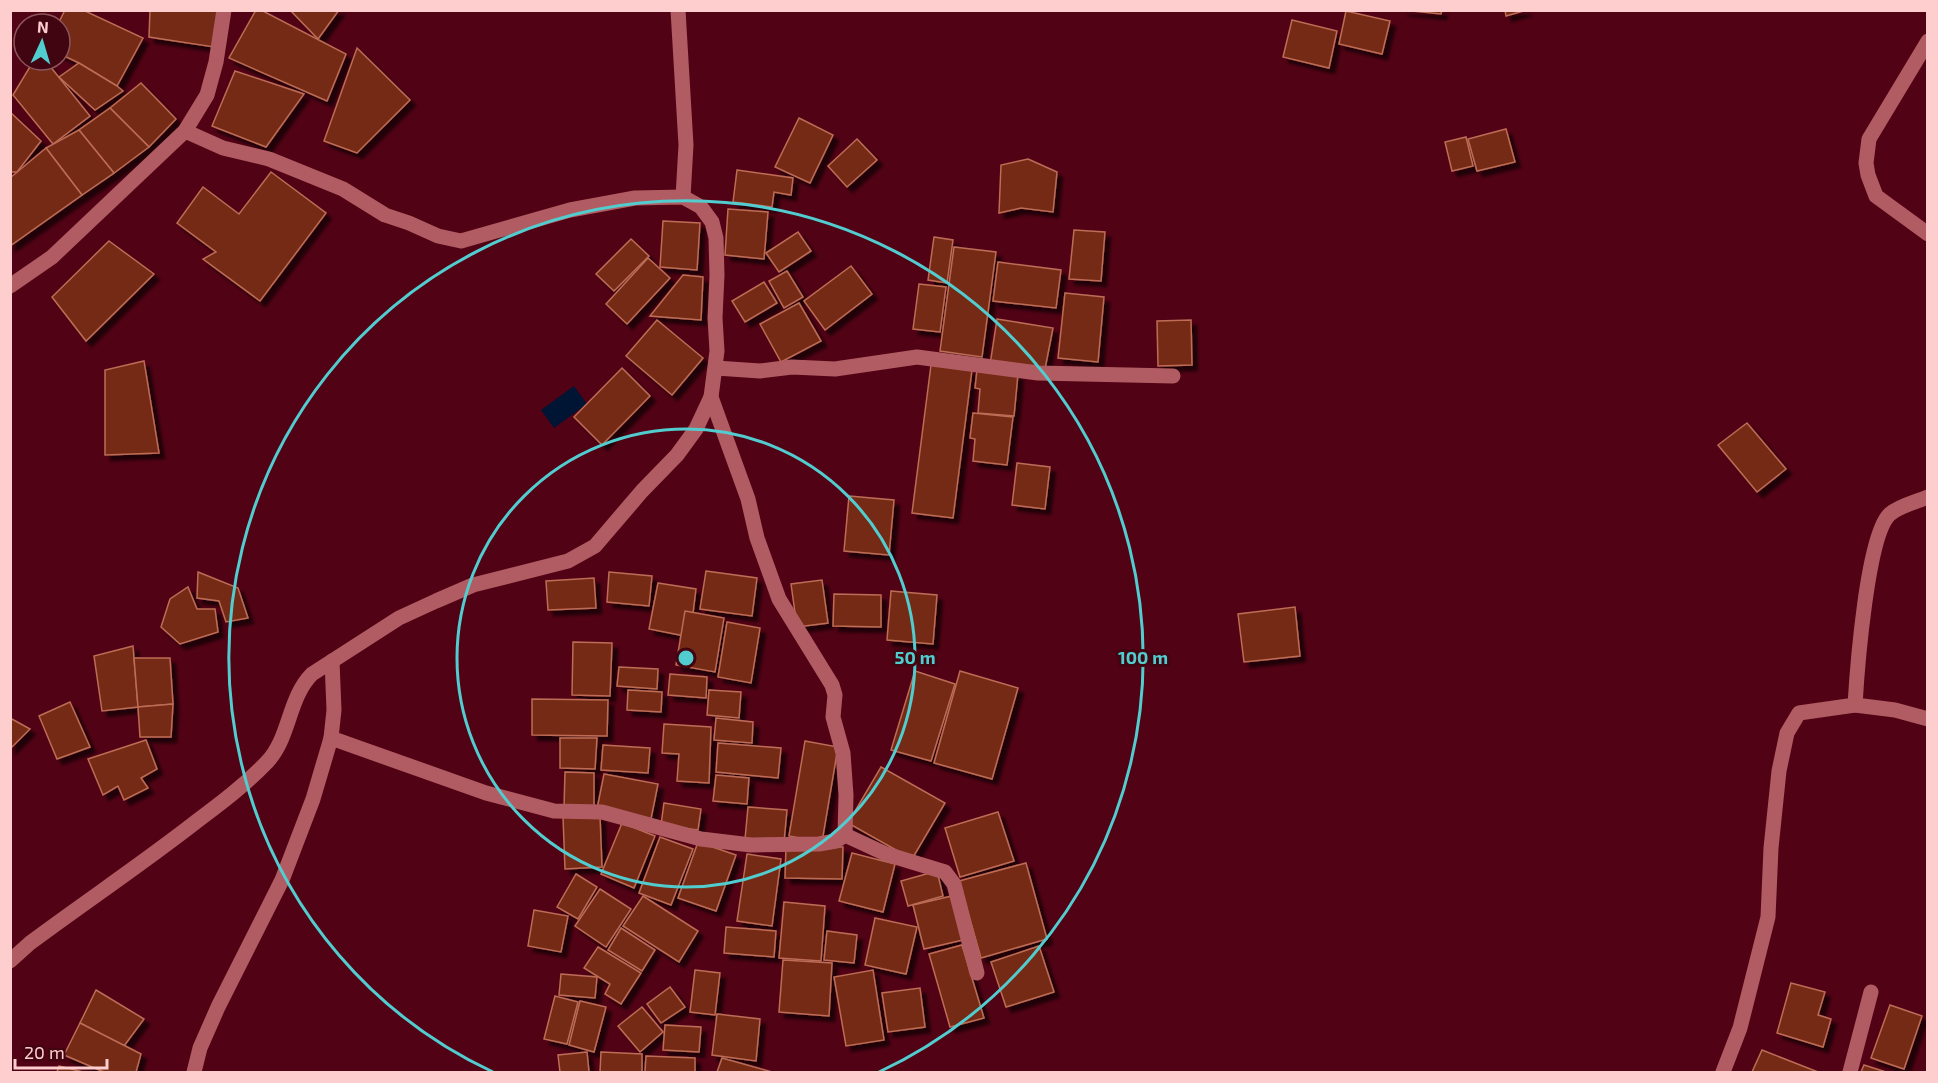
<svg xmlns="http://www.w3.org/2000/svg" width="1938" height="1083" font-family="'Exo 2',sans-serif">
  <style>
    .water { fill: #001434 }
    .building { fill: #742a15; stroke: #bd6c55; stroke-width: 1.5; filter: url(#shadow) }
    .lines { fill: none; stroke-linecap: round; stroke-linejoin: round }
    .minor { stroke: #b15c62; stroke-width: 15 }
    .ring { fill: none; stroke: #52cdcf; stroke-width: 3 }
    .centre { fill: #52cdcf; stroke: #400510; stroke-width: 3 }
    .ring-label { font-size: 18px; text-anchor: middle; font-weight: bold; fill: #52cdcf; stroke: #400510; stroke-width: 6; stroke-linejoin: round; paint-order: stroke }
  </style>
  <defs>
    <filter id="shadow"><feDropShadow dx="5.5" dy="5.5" stdDeviation="1.5" flood-color="#0009"/></filter>
  </defs>
  <rect width="100%" height="100%" fill="#520215"/>
  <path class="water" d="M574 386 587 404 554 428 541 410Z"/>
  <g class="building">
    <path d="M65 10H83L143 38 117 86 79 63 60 54V24H58Z"/>
    <path d="M150 10H218L214 47 149 37Z"/>
    <path d="M256 10H261L346 54 327 101 229 58Z"/>
    <path d="M290 10H339L318 39Z"/>
    <path d="M1402 10H1442L1441 14Z"/>
    <path d="M1505 10H1527L1506 16Z"/>
    <path d="M1346 11 1390 21 1382 54 1339 44Z"/>
    <path d="M1292 20 1337 31 1329 68 1283 57Z"/>
    <path d="M357 48 410 100 357 153 324 141Z"/>
    <path d="M34 60H45L90 116 53 144 13 95Z"/>
    <path d="M79 63 117 86 123 91 95 110 59 77Z"/>
    <path d="M235 71 304 94 266 147 212 126Z"/>
    <path d="M141 83 176 119 149 147 110 108Z"/>
    <path d="M110 108 149 147 114 173 79 130Z"/>
    <path d="M10 112 41 141 17 172H10Z"/>
    <path d="M799 118 833 135 810 183 775 167Z"/>
    <path d="M1506 129 1515 162 1477 171 1468 139Z"/>
    <path d="M79 130 114 173 82 195 46 148Z"/>
    <path d="M1466 137 1473 166 1452 171 1445 142Z"/>
    <path d="M857 139 877 160 847 187 828 166Z"/>
    <path d="M46 148 82 195 10 246V178Z"/>
    <path d="M1028 159 1057 172 1053 212 1021 208 999 213 1001 165Z"/>
    <path d="M737 170 793 178 791 195 774 192 772 207 733 202Z"/>
    <path d="M271 172 326 213 260 301 203 259 216 252 177 223 203 187 239 214Z"/>
    <path d="M728 209 768 212 764 259 725 255Z"/>
    <path d="M663 221 700 223 697 270 660 267Z"/>
    <path d="M1074 230 1105 232 1101 281 1069 279Z"/>
    <path d="M798 232 811 251 779 272 766 253Z"/>
    <path d="M934 237 953 240 947 283 928 280Z"/>
    <path d="M631 239 649 256 614 291 596 274Z"/>
    <path d="M109 241 154 274 86 341 52 297Z"/>
    <path d="M954 247 996 252 982 357 940 351Z"/>
    <path d="M648 258 670 278 627 324 606 304Z"/>
    <path d="M998 262 1061 270 1056 308 993 301Z"/>
    <path d="M851 266 872 294 825 330 804 301Z"/>
    <path d="M787 271 803 297 784 308 769 281Z"/>
    <path d="M683 275 703 277 701 320 650 316Z"/>
    <path d="M764 282 777 303 745 322 732 301Z"/>
    <path d="M919 284 946 287 940 332 913 329Z"/>
    <path d="M1065 293 1104 297 1098 362 1058 358Z"/>
    <path d="M799 303 821 341 781 362 760 324Z"/>
    <path d="M997 319 1053 328 1045 369 990 365Z"/>
    <path d="M657 320 703 358 672 395 626 356Z"/>
    <path d="M1191 320 1192 365 1158 366 1157 321Z"/>
    <path d="M144 361 159 453 105 455V370Z"/>
    <path d="M931 365 972 370 953 518 912 513Z"/>
    <path d="M622 368 650 396 602 445 574 417Z"/>
    <path d="M977 370 1018 374 1014 416 978 413 980 389 975 388Z"/>
    <path d="M973 413 1013 417 1007 465 973 461 975 439 970 438Z"/>
    <path d="M1747 423 1786 469 1757 492 1718 445Z"/>
    <path d="M1017 463 1050 467 1045 509 1012 505Z"/>
    <path d="M849 496 894 500 889 555 844 551Z"/>
    <path d="M706 571 757 578 752 616 700 609Z"/>
    <path d="M198 572 238 588 248 618 226 622 219 601 197 598Z"/>
    <path d="M609 572 652 576 649 606 607 602Z"/>
    <path d="M594 578 596 608 548 610 546 581Z"/>
    <path d="M822 580 828 623 797 627 791 584Z"/>
    <path d="M658 583 696 589 690 637 649 629Z"/>
    <path d="M188 587 197 609H215L218 632 180 644 161 627 170 599Z"/>
    <path d="M891 591 937 595 933 644 887 640Z"/>
    <path d="M834 594 881 595V627L833 626Z"/>
    <path d="M1295 607 1300 656 1244 662 1238 614Z"/>
    <path d="M685 611 724 618 715 672 676 665Z"/>
    <path d="M727 622 760 628 751 683 718 677Z"/>
    <path d="M573 642 612 643 610 696 572 695Z"/>
    <path d="M133 646 138 707 102 711 94 656Z"/>
    <path d="M134 658H170L173 704 138 707Z"/>
    <path d="M619 667 658 669 657 689 617 686Z"/>
    <path d="M915 671 955 684 931 761 891 750Z"/>
    <path d="M960 671 1018 688 992 779 934 763Z"/>
    <path d="M670 674 707 677 706 698 668 695Z"/>
    <path d="M628 690 662 692 661 712 627 710Z"/>
    <path d="M709 690 741 692 739 718 707 715Z"/>
    <path d="M532 699 608 700 607 736 532 735Z"/>
    <path d="M70 702 90 747 57 759 39 716Z"/>
    <path d="M173 704 171 737H140L138 707Z"/>
    <path d="M10 718 30 729 10 749Z"/>
    <path d="M716 718 753 722 752 743 714 740Z"/>
    <path d="M664 724 711 727 709 783 677 781 679 754 662 753Z"/>
    <path d="M560 738H597L595 769 560 768Z"/>
    <path d="M146 740 157 769 141 778 148 788 124 800 118 786 103 795 88 759Z"/>
    <path d="M805 741 838 747 822 842 789 836Z"/>
    <path d="M718 743 781 748 778 778 716 772Z"/>
    <path d="M603 745 650 748 648 773 601 770Z"/>
    <path d="M881 767 945 803 912 859 848 823Z"/>
    <path d="M565 772 594 773V808L564 807Z"/>
    <path d="M604 774 658 784 651 819 597 809Z"/>
    <path d="M716 775 749 778 747 804 713 801Z"/>
    <path d="M664 803 701 809 698 830 661 825Z"/>
    <path d="M748 807 787 810 784 842 745 839Z"/>
    <path d="M998 812 1014 861 960 877 945 828Z"/>
    <path d="M600 816 602 867 565 869 563 817Z"/>
    <path d="M622 823 655 836 634 888 601 874Z"/>
    <path d="M660 837 693 849 671 905 639 893Z"/>
    <path d="M698 842 736 855 716 911 678 898Z"/>
    <path d="M786 846 843 847 842 879 785 878Z"/>
    <path d="M852 853 895 864 883 912 839 901Z"/>
    <path d="M747 854 781 859 772 926 737 921Z"/>
    <path d="M1026 863 1047 939 981 958 959 881Z"/>
    <path d="M937 871 943 896 908 906 901 881Z"/>
    <path d="M576 874 597 887 578 919 557 907Z"/>
    <path d="M600 889 631 909 606 947 575 926Z"/>
    <path d="M643 896 698 931 679 962 623 926Z"/>
    <path d="M952 896 963 940 924 949 913 905Z"/>
    <path d="M784 902 825 906 821 961 779 958Z"/>
    <path d="M534 910 568 916 561 952 528 946Z"/>
    <path d="M875 918 917 927 906 974 865 965Z"/>
    <path d="M726 927 776 931 774 957 724 953Z"/>
    <path d="M621 928 655 950 642 971 608 950Z"/>
    <path d="M827 931 857 935 854 963 824 960Z"/>
    <path d="M962 945 984 1018 950 1027 929 954Z"/>
    <path d="M1039 946 1054 992 1006 1007 991 962Z"/>
    <path d="M598 947 641 973 621 1004 605 994 610 984 584 968Z"/>
    <path d="M783 960 832 963 829 1016 779 1012Z"/>
    <path d="M695 970 720 973 715 1015 690 1012Z"/>
    <path d="M873 970 884 1040 846 1046 834 977Z"/>
    <path d="M561 974 597 977 595 998 559 995Z"/>
    <path d="M1791 983 1825 992 1818 1015 1831 1019 1823 1047 1777 1033Z"/>
    <path d="M670 987 685 1007 661 1023 647 1004Z"/>
    <path d="M920 988 925 1027 888 1032 882 993Z"/>
    <path d="M96 990 144 1019 124 1046 80 1023Z"/>
    <path d="M555 996 578 1002 567 1044 544 1039Z"/>
    <path d="M580 1001 606 1007 594 1052 569 1045Z"/>
    <path d="M1890 1005 1922 1016 1904 1069 1871 1058Z"/>
    <path d="M642 1007 663 1032 640 1052 618 1026Z"/>
    <path d="M717 1014 760 1019 756 1061 712 1055Z"/>
    <path d="M80 1023 141 1054 136 1072H104L64 1055Z"/>
    <path d="M665 1025 701 1027 699 1052 663 1050Z"/>
    <path d="M1762 1050 1818 1072H1752Z"/>
    <path d="M587 1052 589 1072H560L558 1055Z"/>
    <path d="M601 1052 642 1054V1072H600Z"/>
    <path d="M646 1056 695 1058V1072H645Z"/>
    <path d="M722 1058 772 1072H717Z"/>
    <path d="M1864 1065 1886 1072H1861Z"/>
    <path d="M59 1066 83 1072H57Z"/>
  </g>
  <g class="lines">
    <g class="minor">
      <path d="M678 10 686 145 683 197"/>
      <path d="M1928 41 1869 139 1866 163 1868 175 1876 196 1928 234"/>
      <path d="M185 131 223 148 269 159 343 189 385 215 409 223 438 236 461 241 570 210 635 198 683 197 701 207 712 222 716 238 717 275 715 318 717 351 711 397 748 499 757 538 779 599 832 685 835 695 833 717 843 753 846 795 845 835 836 841 819 844 751 845 701 839 602 812 554 811 486 793 331 738"/>
      <path d="M10 286 52 257 185 131 207 95 216 62 224 10"/>
      <path d="M716 368 760 371 792 367 835 369 917 357 1038 373 1173 376"/>
      <path d="M1855 705 1895 710 1928 719"/>
      <path d="M845 835 886 854 945 872 954 884 977 973"/>
      <path d="M10 961 30 943C85 902 142 864 197 821 221 803 245 785 267 762 290 738 288 698 312 674L399 618 436 601 473 585 568 561 595 546 642 491 677 455 696 429 711 397"/>
      <path d="M194 1072 200 1048 218 1007 282 880 313 799 331 738 334 710 332 661"/>
      <path d="M1723 1072 1740 1028 1768 917 1771 848 1779 771 1787 733 1799 713 1855 705C1857 671 1867 534 1890 514 1899 506 1916 502 1928 497"/>
      <path d="M1850 1072 1871 992"/>
    </g>
  </g>
  <g class="ring">
    <circle cx="686" cy="658" r="229"/>
    <path d="M493 1072A457 457 0 1 1 879 1072"/>
  </g>
  <circle cx="686" cy="658" r="9" class="centre"/>
  <g class="ring-label">
    <text x="915" y="664">50 m</text>
    <text x="1143" y="664">100 m</text>
  </g>
  <rect width="1938" height="1083" fill="none" stroke="#fececf" stroke-width="24"/>
  <g transform="translate(42 42) rotate(4)"><circle r="28" fill="#400510" stroke="#8c555c" stroke-width="1.5"/>
  <path d="M0-4.5L10 22L0 15L-10 22Z" fill="#52cdcf"/>
  <text y="-9" font-size="16" font-weight="bold" text-anchor="middle" fill="#fececf">N</text>
  </g>
  <path d="M15 1059v9h92v-9" fill="none" stroke="#fececf" stroke-width="3"/>
  <text x="24" y="1059" font-size="18" fill="#fececf" stroke="#400510" stroke-width="4.5" paint-order="stroke">20 m</text>
</svg>
